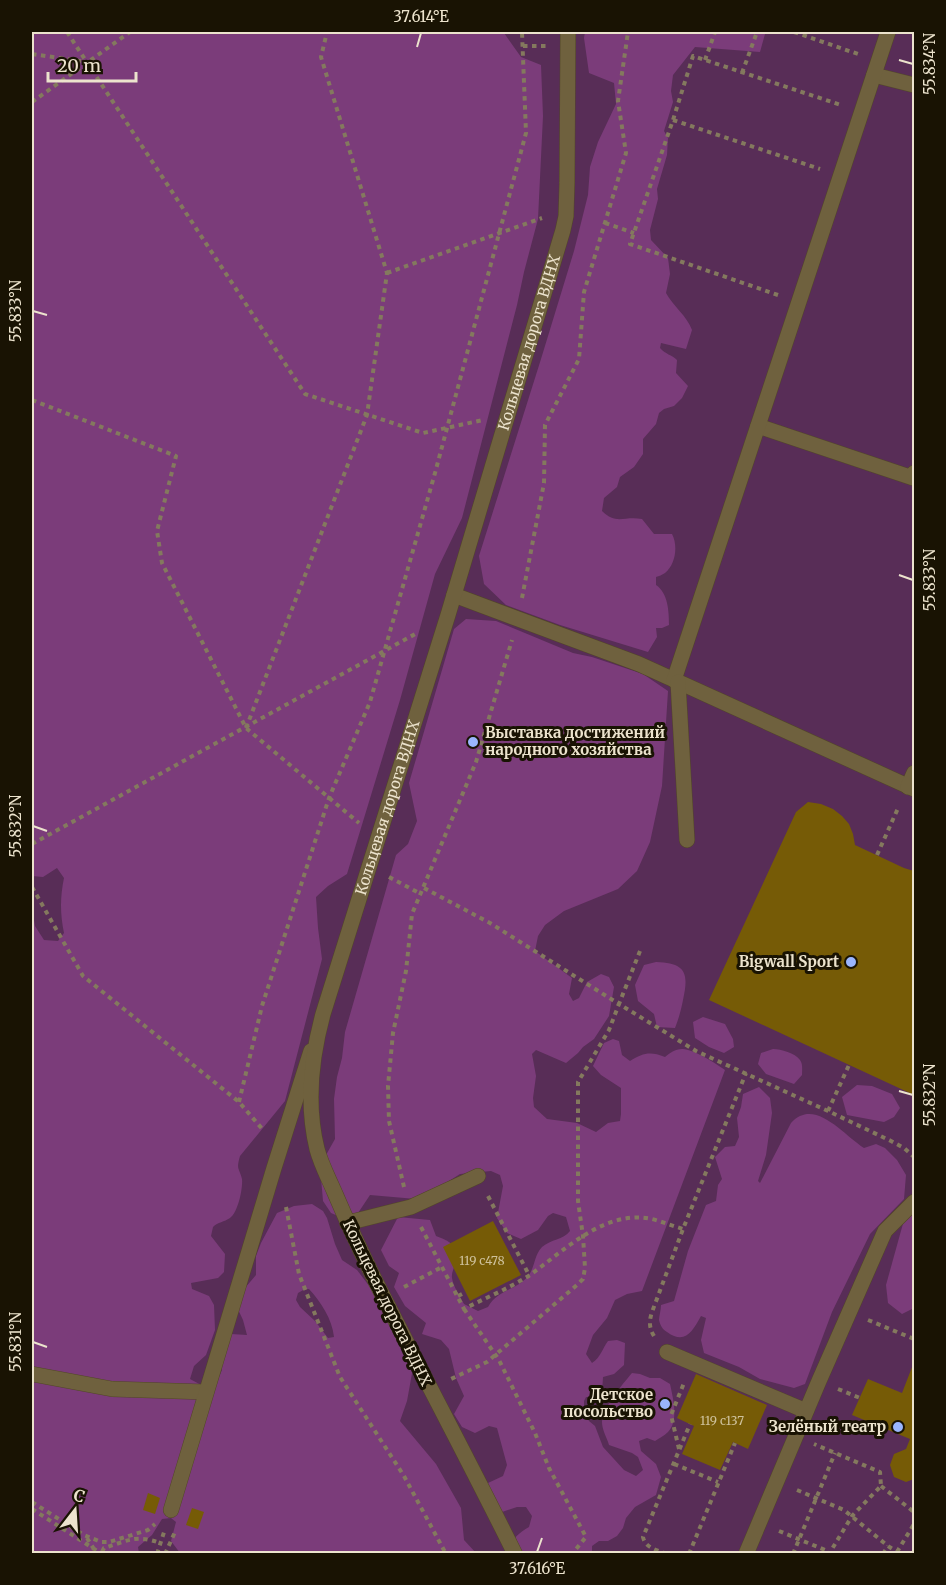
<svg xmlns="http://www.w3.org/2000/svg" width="946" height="1585" font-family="Merriweather,serif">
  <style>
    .green { fill: #582d57 }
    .forest { fill: #7b3c7a; fill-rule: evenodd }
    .building { fill: #765b06 }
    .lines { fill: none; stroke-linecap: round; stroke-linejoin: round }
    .lane-casing { stroke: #524728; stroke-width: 16 }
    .street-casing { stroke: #524728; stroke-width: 16 }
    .path { stroke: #84795e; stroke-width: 4; stroke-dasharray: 4.5 4.5; stroke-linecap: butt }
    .lane { stroke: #6f613e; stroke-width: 15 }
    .street { stroke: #6f613e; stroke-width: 15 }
    .ticks { fill: none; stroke: #ece3cd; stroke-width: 2 }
    .poi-dot { fill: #9ab5fd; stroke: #191303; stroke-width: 2 }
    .labels { text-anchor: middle; stroke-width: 6; stroke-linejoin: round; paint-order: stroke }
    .number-label { font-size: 12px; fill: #cec19b }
    .street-label { font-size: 15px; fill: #ece3cd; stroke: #191303 }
    .poi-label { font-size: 15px; font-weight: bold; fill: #ece3cd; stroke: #191303; text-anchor: end }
    .neatline { fill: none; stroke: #ece3cd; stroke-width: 2 }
    .ticks-label { font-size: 15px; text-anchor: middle; fill: #ece3cd }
  </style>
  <rect width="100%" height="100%" fill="#352909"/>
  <path class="green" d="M32 32H914V1553L32 1554Z"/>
  <g class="forest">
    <path d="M32 32H504V33L521 57 541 65 543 116 538 219 524 272 517 305 462 518 435 574 400 700 347 874 328 886 316 897 318 928 322 959 285 1101 240 1156C236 1170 239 1167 242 1179 243 1188 238 1213 230 1218 224 1222 218 1222 213 1227L211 1236 225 1254 224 1272 218 1278 191 1283 192 1289 209 1296 214 1305 215 1330 206 1355 194 1366 190 1379 203 1386 218 1379 222 1370 214 1359 231 1334 247 1335 243 1320 235 1303 239 1295 256 1275V1256L261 1243 277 1213 294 1206 312 1204 323 1211 327 1218 335 1244 342 1260 357 1270 373 1291 388 1323 406 1349 413 1368 407 1401 400 1421 436 1464 461 1508 464 1540 476 1553H180L171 1541 176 1522 171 1518 162 1519 152 1535 138 1547 139 1553H32V909L35 926 44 940 58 941 64 933C60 914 60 897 64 878L57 868 43 877 32 876ZM305 1289H309C321 1302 332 1319 334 1337L328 1338 315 1321 300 1307 296 1300 298 1293Z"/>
    <path d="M585 32H764L765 34 760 52 695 47 673 75 671 91 673 102 664 131 668 138 667 155 657 189 658 199 650 230 651 240 668 258 670 274 666 293C673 306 687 316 692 330L686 349 661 343 660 348C665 354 672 355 677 360L676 373 688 386 682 398 674 406 664 409 659 413 656 424 643 439V454L634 467 620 477 617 487 604 498 602 511C616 525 623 516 642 519L654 534H672C678 545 676 564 665 573 662 575 659 576 656 577V585C668 593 669 611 669 625L662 628H656L657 637 648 652 560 625 506 605 484 584 479 556 541 359 574 251 588 195 590 167 598 142 616 104 614 83 589 73 584 38Z"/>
    <path d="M466 619 496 621 573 653 592 657 643 674 668 691 662 786 650 842 637 871 618 889 564 911 545 925 538 936 535 951 572 978 569 994 573 1001 579 998 587 982 601 974 609 977 614 987 609 1016 594 1039 583 1047 578 1053 566 1063 536 1050 532 1054 536 1076 533 1098 534 1107 547 1119 577 1123 596 1132 608 1123 620 1121 621 1114V1088L601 1075 593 1066 604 1043 613 1039 619 1041 622 1055 630 1061C643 1053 650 1051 665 1057 670 1053 675 1049 682 1049 691 1048 717 1064 725 1070L642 1291 627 1294 615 1300 607 1318 593 1335 586 1354 592 1363C601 1357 602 1349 608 1341L617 1340 625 1343 624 1365 614 1374 603 1377 602 1393 594 1398 586 1397 584 1401V1410L589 1421 595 1426 603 1447 624 1470 636 1476 643 1470 638 1457 632 1453 609 1445C607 1438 602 1430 602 1422 603 1407 622 1385 632 1373L640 1374 650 1378H660L670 1384C673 1398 679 1421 668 1432 664 1436 659 1438 655 1441L647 1438 639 1441 641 1451 656 1464 661 1477 656 1495 635 1507 626 1518 623 1528 617 1536 608 1541H599L592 1546V1553H511C509 1540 519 1533 529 1527L532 1516 526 1507H517L502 1512 486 1490 488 1483 503 1476 507 1465 497 1428 489 1426 475 1433 462 1427 454 1414 464 1396 456 1378 449 1349 441 1340 422 1334 426 1323 405 1306 394 1287 399 1273 389 1266 381 1250 398 1217 430 1220 436 1236C447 1240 459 1245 457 1259 456 1265 451 1271 452 1278 453 1286 460 1296 464 1304L478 1311 488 1307C497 1290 517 1290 528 1276 535 1268 534 1255 542 1247 551 1239 563 1240 570 1231L566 1217 553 1213 548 1216 538 1230 521 1239 507 1233 497 1218 503 1186 500 1175 491 1171 460 1174 449 1181 445 1188 416 1199 370 1195 358 1213 345 1219 331 1213 323 1201 321 1178 326 1155 335 1139 334 1099 337 1077 342 1058 345 1032 396 855 408 844 417 821 409 783 454 629Z"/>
    <path d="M656 962C686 963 689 973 683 1000 681 1010 679 1018 675 1028L657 1027 654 1014 638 1001 635 985 644 965Z"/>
    <path d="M703 1017 725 1024 733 1039 734 1047 724 1053 709 1047 695 1038 693 1022Z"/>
    <path d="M773 1049C781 1049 795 1053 800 1060 803 1064 802 1070 802 1075L794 1084 766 1074 758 1064 761 1053Z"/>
    <path d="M857 1085 872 1086 892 1094 900 1108 894 1117 884 1122 847 1115 842 1097Z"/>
    <path d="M759 1087 770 1098 772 1113 766 1155 758 1181 760 1183 791 1123C815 1097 843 1135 864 1148L876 1144 885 1148 897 1160 906 1175 904 1199 870 1234 832 1312 805 1384 794 1388 760 1379 739 1367 704 1353 701 1340 706 1318 701 1316C692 1332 685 1345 667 1332 663 1330 660 1325 659 1320 659 1316 661 1310 661 1305L674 1301 688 1251 706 1205 716 1201 718 1185 722 1179 715 1157 725 1147 735 1146 739 1137 737 1118 741 1107 743 1094Z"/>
    <path d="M914 1194V1308L902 1314 888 1303 886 1285 909 1202Z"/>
  </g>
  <g class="building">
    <path d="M808 802 821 804 833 809 842 816 849 824 853 834 855 845 904 868 914 871V1095L709 1000 796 812Z"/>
    <path d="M493 1221 521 1275 470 1301 443 1247Z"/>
    <path d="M914 1362V1479L906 1482 894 1477 890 1465 894 1454 906 1449 910 1439 852 1415 868 1379 902 1393Z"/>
    <path d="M696 1374 767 1405 748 1449 733 1442 720 1470 682 1454 694 1426 677 1418Z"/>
    <path d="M148 1493 160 1498 155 1514 143 1510Z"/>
    <path d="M192 1508 204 1512 198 1529 186 1525Z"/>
  </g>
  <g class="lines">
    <g class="lane-casing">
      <g id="lane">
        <path d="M874 75 914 85"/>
        <path d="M758 426 913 478 914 473"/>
        <path d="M454 595 639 664 914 789"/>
        <path d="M674 680 888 32"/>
        <path d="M678 682 687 840"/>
        <path d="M908 787 914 773"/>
        <path d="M347 1223 411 1207 478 1176"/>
        <path d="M667 1352 806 1411"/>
        <path d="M32 1374 112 1389 206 1392"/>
        <path d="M171 1510 274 1168 311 1051"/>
        <path d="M746 1554 819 1381 885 1231 914 1202"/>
      </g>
    </g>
    <g class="street-casing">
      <g id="street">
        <path id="s1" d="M515 1554C472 1467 426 1381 382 1294 365 1261 349 1226 334 1191 328 1177 321 1164 317 1149 306 1104 311 1058 323 1014L448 615 563 230 566 216 567 183 568 32"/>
      </g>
    </g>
    <g class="path">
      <path d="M67 32 305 394 423 433 483 420"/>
      <path d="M794 32 858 54"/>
      <path d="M523 46H546"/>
      <path d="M32 54 87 62"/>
      <path d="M705 60 715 32"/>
      <path d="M742 73 757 32"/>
      <path d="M32 102 130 32"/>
      <path d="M673 120 820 169"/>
      <path d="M605 223 634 233"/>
      <path d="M387 273 542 218"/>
      <path d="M778 295 630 244 673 120 693 56 841 105"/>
      <path d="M32 400 176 456 157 531 162 563 246 728 359 823"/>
      <path d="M522 598 544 483 545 425 579 359 584 292 626 153 618 101 628 32"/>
      <path d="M246 728 367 415 387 273 321 57 327 32"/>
      <path d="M32 844 417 633"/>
      <path d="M877 855 899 806"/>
      <path d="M389 877 421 894"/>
      <path d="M32 887 83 976 239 1102 264 1131"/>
      <path d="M424 888 490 923 619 1004 609 1030 578 1082V1201L583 1236 585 1268 583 1279 577 1285 487 1362 451 1379"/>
      <path d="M640 951 619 1004 696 1051 828 1111 891 1141 904 1148 914 1157"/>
      <path d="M239 1102 262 1006 329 798 370 702 435 473 526 133 522 32"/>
      <path d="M828 1111 849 1065"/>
      <path d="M404 1187 389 1121 388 1086 393 1033 406 971 412 914 476 762 512 640"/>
      <path d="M488 1196 529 1275"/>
      <path d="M286 1207 299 1274 340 1377 404 1476 446 1554"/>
      <path d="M421 1227 464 1309C485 1298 510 1288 530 1275 565 1250 605 1209 652 1219 663 1222 673 1226 683 1229"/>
      <path d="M404 1287 442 1267"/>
      <path d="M458 1296 466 1292"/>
      <path d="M464 1309 499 1360 535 1433 549 1468 586 1537 572 1554"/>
      <path d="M868 1320 914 1339"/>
      <path d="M654 1336C649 1328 649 1321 652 1312L683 1229 746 1073"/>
      <path d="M838 1389 860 1398"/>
      <path d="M679 1449 671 1415 684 1383"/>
      <path d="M674 1464 718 1482"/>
      <path d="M881 1486 914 1512"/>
      <path d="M797 1490 844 1510 888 1546 900 1554"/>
      <path d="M32 1502 84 1535 101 1542H109L148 1530 155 1524"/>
      <path d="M32 1509 102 1554"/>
      <path d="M779 1531 825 1550 829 1553V1554L852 1516 881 1486 880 1472 814 1444"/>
      <path d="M87 1538 97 1554"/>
      <path d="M102 1552 104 1548C127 1541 136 1534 160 1543"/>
      <path d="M897 1552 914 1524"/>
      <path d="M157 1554 165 1529"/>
      <path d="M165 1554 175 1532"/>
      <path d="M667 1554C657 1550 645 1548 643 1537L690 1424"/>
      <path d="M689 1554 735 1443"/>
      <path d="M793 1554 835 1453"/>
      <path d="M883 1554 888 1546"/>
    </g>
    <use href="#lane" class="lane"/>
    <use href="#street" class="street"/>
  </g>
  <path class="ticks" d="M417 47 421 33M899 60 913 64M33 311 47 315M899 575 913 580M33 826 47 831M899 1091 913 1095M33 1342 47 1347M537 1552 542 1538"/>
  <g class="poi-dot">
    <circle cx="473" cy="742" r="6"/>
    <circle cx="851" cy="962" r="6"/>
    <circle cx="665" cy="1404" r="6"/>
    <circle cx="898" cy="1427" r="6"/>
  </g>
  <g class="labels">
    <g class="number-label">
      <text x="482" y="1265">119 с478</text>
      <text x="722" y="1425">119 с137</text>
    </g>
    <g class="street-label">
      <text dy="5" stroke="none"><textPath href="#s1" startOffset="1290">Кольцевая дорога ВДНХ</textPath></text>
      <text dy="5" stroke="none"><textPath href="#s1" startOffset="804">Кольцевая дорога ВДНХ</textPath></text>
      <text transform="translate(387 1303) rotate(64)" y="5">Кольцевая дорога ВДНХ</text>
    </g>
    <g class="poi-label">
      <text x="485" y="738" text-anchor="start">Выставка достижений<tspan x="485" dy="17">народного хозяйства</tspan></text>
      <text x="839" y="967">Bigwall Sport</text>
      <text x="653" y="1400">Детское<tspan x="653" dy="17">посольство</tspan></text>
      <text x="886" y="1432">Зелёный театр</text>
    </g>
  </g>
  <rect width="946" height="1585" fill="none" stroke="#191303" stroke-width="66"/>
  <g transform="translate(75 1510) rotate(17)" stroke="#191303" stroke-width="4.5" paint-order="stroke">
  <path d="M0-4.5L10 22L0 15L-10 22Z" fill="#ece3cd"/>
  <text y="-9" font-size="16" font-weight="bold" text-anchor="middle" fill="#ece3cd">С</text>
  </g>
  <path d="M48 72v9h88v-9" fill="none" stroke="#ece3cd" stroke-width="3"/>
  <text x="57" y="72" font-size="18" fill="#ece3cd" stroke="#191303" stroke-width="4.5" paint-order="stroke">20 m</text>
  <rect x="33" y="33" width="880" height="1519" class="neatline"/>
  <g class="ticks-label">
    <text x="421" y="22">37.614°E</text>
    <text transform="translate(930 64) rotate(-90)" y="5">55.834°N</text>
    <text transform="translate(16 311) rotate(-90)" y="5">55.833°N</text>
    <text transform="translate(930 580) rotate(-90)" y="5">55.833°N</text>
    <text transform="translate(16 826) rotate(-90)" y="5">55.832°N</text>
    <text transform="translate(930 1095) rotate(-90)" y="5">55.832°N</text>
    <text transform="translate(16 1342) rotate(-90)" y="5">55.831°N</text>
    <text x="537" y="1574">37.616°E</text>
  </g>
</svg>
